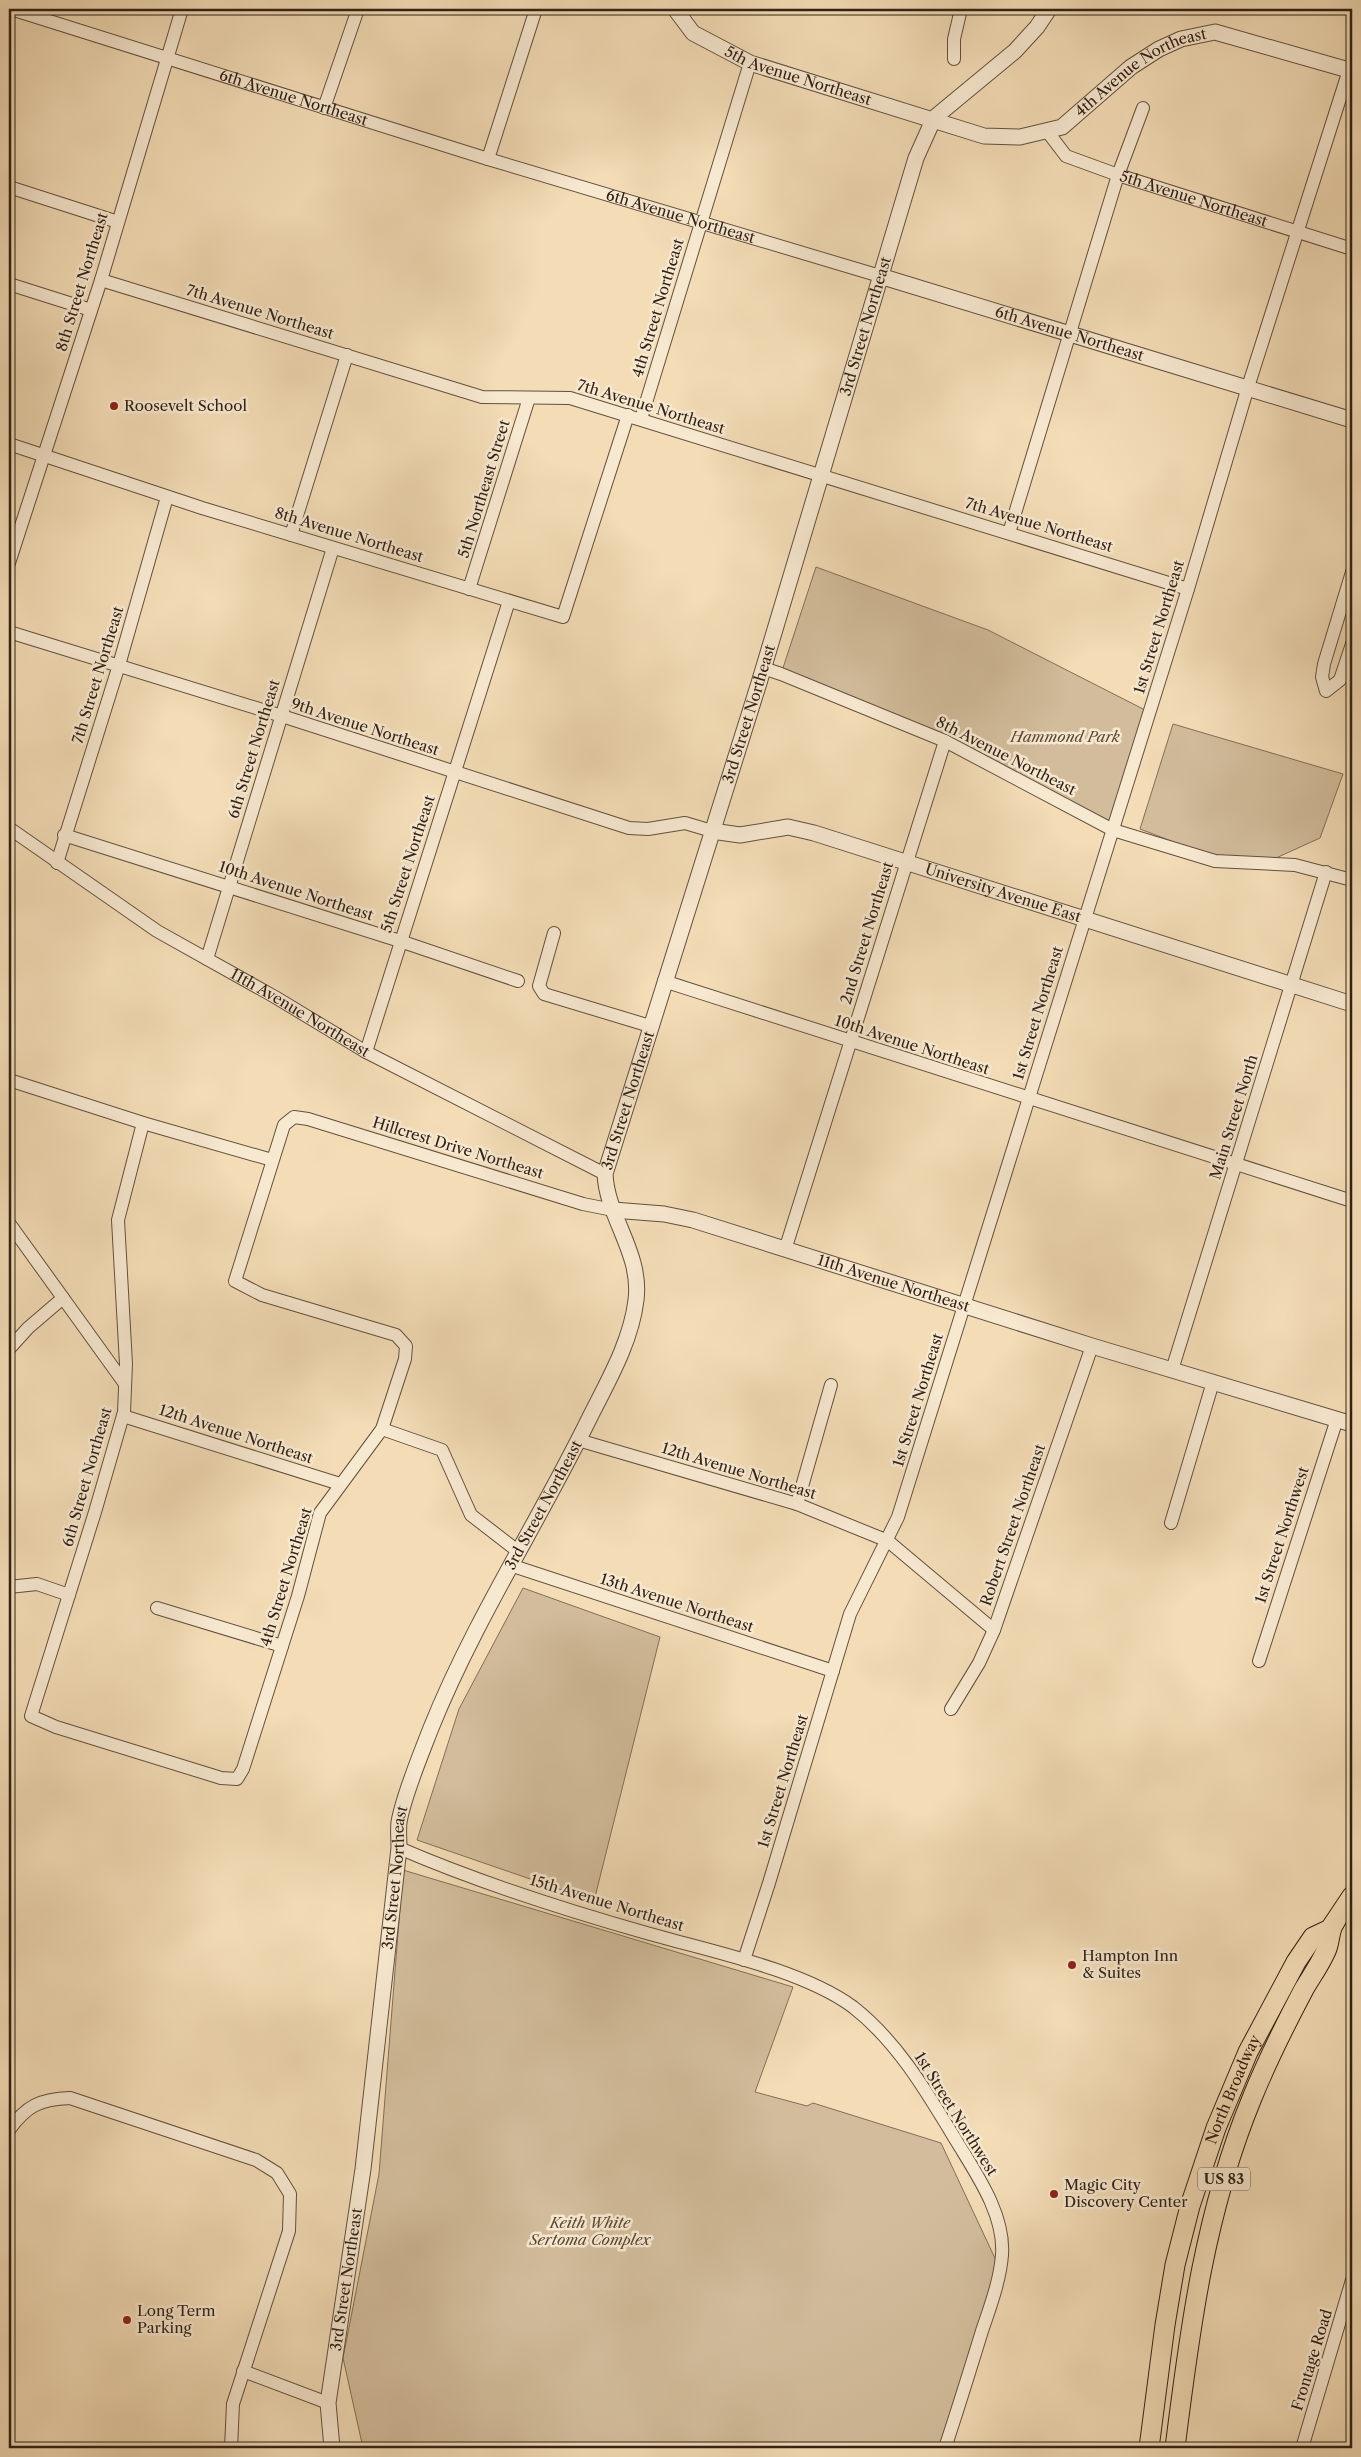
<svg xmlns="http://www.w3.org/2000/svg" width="1361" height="2457" font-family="'Libre Caslon Text',serif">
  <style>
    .green { fill: #d2bc9b; stroke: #826e58 }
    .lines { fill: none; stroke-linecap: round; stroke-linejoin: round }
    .minor-casing { stroke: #62503e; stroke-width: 14 }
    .tertiary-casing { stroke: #62503e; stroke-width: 17 }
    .primary-casing { stroke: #312116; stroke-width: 21 }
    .minor { stroke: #f7e8d0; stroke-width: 12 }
    .tertiary { stroke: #f7e8d0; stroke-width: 15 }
    .primary { stroke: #f3dcb6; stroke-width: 19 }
    .poi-dot { fill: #8f2418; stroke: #f7e8d0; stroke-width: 2 }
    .labels { text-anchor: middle; stroke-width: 5; stroke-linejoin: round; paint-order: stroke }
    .shield { fill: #f7e8d0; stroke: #6c5d4e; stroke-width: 1 }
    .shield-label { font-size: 14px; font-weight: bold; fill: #312116 }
    .street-label { font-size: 15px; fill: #312116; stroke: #f7e8d0 }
    .poi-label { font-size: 15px; fill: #312116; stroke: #f7e8d0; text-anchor: start }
    .park-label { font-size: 15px; font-style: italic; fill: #594837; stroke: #f7e8d0 }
  </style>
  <rect width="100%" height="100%" fill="#f3dcb6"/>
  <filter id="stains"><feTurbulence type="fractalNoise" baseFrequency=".004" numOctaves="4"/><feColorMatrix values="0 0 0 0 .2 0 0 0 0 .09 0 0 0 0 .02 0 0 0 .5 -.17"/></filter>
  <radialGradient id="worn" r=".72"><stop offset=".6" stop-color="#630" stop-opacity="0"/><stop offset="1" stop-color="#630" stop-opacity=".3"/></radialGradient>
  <g class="green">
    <path d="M816 567 988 630 1149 712 1113 830 945 741 781 674Z"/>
    <path d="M1173 724 1343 774 1320 838 1265 863 1200 852 1140 829Z"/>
    <path d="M523 1588 660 1637 594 1901 417 1840 459 1709Z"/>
    <path d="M403 1870 793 1987 755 2092 807 2106 813 2103 941 2143 1000 2269 939 2448H363L343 2358 379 2174Z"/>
  </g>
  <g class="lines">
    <g class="minor-casing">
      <g id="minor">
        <path id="s1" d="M11 9 488 159 880 276"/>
        <path d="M954 59V39L961 9"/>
        <path d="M324 108 358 9"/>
        <path id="s2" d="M1047 131 1066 156 1118 175 1352 249"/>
        <path d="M488 159 536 9"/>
        <path d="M9 187 118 222"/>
        <path d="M101 280 482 397 570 398 1188 589"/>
        <path d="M9 284 91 310"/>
        <path d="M641 419 750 63"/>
        <path d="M9 444 202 508 563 617 628 415"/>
        <path d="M1009 533 1118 175 1143 108"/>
        <path d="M291 535 347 355"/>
        <path d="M9 563 101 280 182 9"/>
        <path d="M1352 572 1324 664 1322 677 1326 691 1340 680 1352 644"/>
        <path d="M469 589 529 398"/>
        <path d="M9 632 282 716 629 828 648 829 685 823 712 831"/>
        <path d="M763 668 781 674 945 741 1113 830 1215 861 1295 865 1352 880"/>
        <path id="s3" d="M9 828 157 931 275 997 366 1052 605 1174"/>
        <path d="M64 835 400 941 518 981"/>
        <path d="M57 863 119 665 167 497"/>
        <path d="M554 933 539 986 544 994 650 1026"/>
        <path d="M207 959 333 548"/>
        <path d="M664 981C893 1056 1123 1128 1352 1201"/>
        <path d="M366 1052 509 601"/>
        <path d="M9 1080 143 1123 272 1160"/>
        <path d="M143 1123 118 1220 126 1364 124 1412 95 1512 31 1716 56 1727 221 1778 237 1779 243 1769 298 1596 320 1513 382 1429 405 1359 406 1346 396 1335 262 1295 235 1281 284 1125 294 1117 308 1119 583 1204 613 1210"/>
        <path d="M9 1223 125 1384"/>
        <path d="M785 1250 945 741"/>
        <path d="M9 1349 28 1328 63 1298"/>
        <path d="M1172 1370 1326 872"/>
        <path d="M123 1416 340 1484"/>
        <path d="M382 1429 442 1450 471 1515 519 1552"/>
        <path d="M578 1440 797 1504 888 1541 994 1630"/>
        <path d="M797 1504 831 1385"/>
        <path d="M1171 1523 1213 1382"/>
        <path d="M510 1565 833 1671"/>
        <path d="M9 1587 37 1584 69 1595"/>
        <path d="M157 1608 282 1646"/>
        <path d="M1259 1661 1337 1419"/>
        <path d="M951 1709 979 1663 994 1630 1092 1346"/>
        <path d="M399 1848C480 1883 565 1910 650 1934 710 1951 803 1970 853 2007 898 2042 928 2094 957 2142 977 2175 1005 2215 1002 2255 1000 2281 990 2307 982 2331 970 2370 958 2409 945 2448"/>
        <path d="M744 1960 769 1883 850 1614 898 1517 1188 589 1248 387 1349 70"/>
        <path d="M9 2130C26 2106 40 2099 70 2098L256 2160 277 2173 290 2194 289 2231 233 2404 231 2448"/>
        <path d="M243 2371 328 2403"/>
        <path d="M1302 2448 1352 2280"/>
      </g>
    </g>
    <g class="tertiary-casing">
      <g id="tertiary">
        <path id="s4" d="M675 9 693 33 750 63 984 136 1020 137 1062 127 1131 67 1159 49 1181 39 1215 32 1352 71"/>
        <path id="s5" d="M880 276 1352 420"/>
        <path id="s6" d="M712 831 740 835 788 827 814 833 1352 1004"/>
        <path id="s7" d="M613 1210 664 1214 693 1220 1092 1346 1352 1424"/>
        <path id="s8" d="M332 2448 328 2403 363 2169 399 1848C399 1839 398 1830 399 1822 404 1794 421 1754 431 1728 474 1621 538 1523 589 1419 608 1381 631 1342 636 1300 642 1253 607 1218 605 1174L759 683 916 158 934 118 1015 51 1037 27 1049 9"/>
      </g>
    </g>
    <g class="primary-casing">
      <g id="primary">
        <path id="s9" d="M1149 2448 1165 2325 1175 2265 1190 2206 1216 2128 1248 2052 1296 1962 1313 1937 1330 1929 1352 1896"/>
        <path d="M1175 2448C1190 2327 1205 2212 1252 2098 1267 2061 1285 2025 1304 1989 1311 1977 1319 1966 1325 1953 1331 1943 1328 1932 1335 1922"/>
      </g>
    </g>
    <use href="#minor" class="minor"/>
    <use href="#tertiary" class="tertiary"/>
    <use href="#primary" class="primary"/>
  </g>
  <g class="poi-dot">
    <circle cx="114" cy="406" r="5"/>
    <circle cx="1072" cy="1965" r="5"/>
    <circle cx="1054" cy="2194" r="5"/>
    <circle cx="127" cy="2320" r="5"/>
  </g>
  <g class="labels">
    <rect class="shield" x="1198" y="2167.5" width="52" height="23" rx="4"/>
    <g class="shield-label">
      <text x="1224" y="2184">US 83</text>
    </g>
    <g class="street-label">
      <text dy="5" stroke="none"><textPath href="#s4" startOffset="144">5th Avenue Northeast</textPath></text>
      <text dy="5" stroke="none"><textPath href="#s4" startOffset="516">4th Avenue Northeast</textPath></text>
      <text dy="5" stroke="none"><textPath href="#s1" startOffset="296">6th Avenue Northeast</textPath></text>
      <text dy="5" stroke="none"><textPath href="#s2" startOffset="166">5th Avenue Northeast</textPath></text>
      <text dy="5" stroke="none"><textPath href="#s1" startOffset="701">6th Avenue Northeast</textPath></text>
      <text transform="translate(82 282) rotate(-73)" y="5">8th Street Northeast</text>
      <text transform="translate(658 308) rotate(-73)" y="5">4th Street Northeast</text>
      <text transform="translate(260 312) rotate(17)" y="5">7th Avenue Northeast</text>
      <text dy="5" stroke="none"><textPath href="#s8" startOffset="2224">3rd Street Northeast</textPath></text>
      <text dy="5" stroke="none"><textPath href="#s5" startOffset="198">6th Avenue Northeast</textPath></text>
      <text transform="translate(651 407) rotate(17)" y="5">7th Avenue Northeast</text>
      <text transform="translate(484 489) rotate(-73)" y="5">5th Northeast Street</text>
      <text transform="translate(1039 525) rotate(17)" y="5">7th Avenue Northeast</text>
      <text transform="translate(349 535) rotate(17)" y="5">8th Avenue Northeast</text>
      <text transform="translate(1159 627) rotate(-73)" y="5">1st Street Northeast</text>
      <text transform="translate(98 675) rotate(-73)" y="5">7th Street Northeast</text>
      <text dy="5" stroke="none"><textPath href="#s8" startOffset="1819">3rd Street Northeast</textPath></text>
      <text transform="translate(365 727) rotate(18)" y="5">9th Avenue Northeast</text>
      <text transform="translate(254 749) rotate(-73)" y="5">6th Street Northeast</text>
      <text transform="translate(1006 756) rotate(27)" y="5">8th Avenue Northeast</text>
      <text transform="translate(408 864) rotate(-72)" y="5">5th Street Northeast</text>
      <text transform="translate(296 891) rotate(18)" y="5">10th Avenue Northeast</text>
      <text dy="5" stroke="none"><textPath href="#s6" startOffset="302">University Avenue East</textPath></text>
      <text transform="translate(867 933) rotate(-73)" y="5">2nd Street Northeast</text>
      <text dy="5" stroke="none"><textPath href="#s3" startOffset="345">11th Avenue Northeast</textPath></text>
      <text transform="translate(1038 1013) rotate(-73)" y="5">1st Street Northeast</text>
      <text transform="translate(912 1045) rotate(18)" y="5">10th Avenue Northeast</text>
      <text dy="5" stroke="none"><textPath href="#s8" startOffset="1414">3rd Street Northeast</textPath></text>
      <text transform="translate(1234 1117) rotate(-73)" y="5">Main Street North</text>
      <text transform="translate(458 1148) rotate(17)" y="5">Hillcrest Drive Northeast</text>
      <text dy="5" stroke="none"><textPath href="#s7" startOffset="291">11th Avenue Northeast</textPath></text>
      <text transform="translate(918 1400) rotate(-73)" y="5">1st Street Northeast</text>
      <text transform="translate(236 1434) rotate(18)" y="5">12th Avenue Northeast</text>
      <text transform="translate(739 1471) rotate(17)" y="5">12th Avenue Northeast</text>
      <text transform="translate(87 1477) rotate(-74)" y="5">6th Street Northeast</text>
      <text dy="5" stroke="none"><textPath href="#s8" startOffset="980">3rd Street Northeast</textPath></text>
      <text transform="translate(1013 1525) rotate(-71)" y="5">Robert Street Northeast</text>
      <text transform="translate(1282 1535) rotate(-72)" y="5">1st Street Northwest</text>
      <text transform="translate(286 1577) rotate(-73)" y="5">4th Street Northeast</text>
      <text transform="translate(677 1603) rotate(18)" y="5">13th Avenue Northeast</text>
      <text transform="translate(783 1781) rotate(-73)" y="5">1st Street Northeast</text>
      <text dy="5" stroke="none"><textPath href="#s8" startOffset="575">3rd Street Northeast</textPath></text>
      <text transform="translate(607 1903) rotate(17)" y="5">15th Avenue Northeast</text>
      <text dy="5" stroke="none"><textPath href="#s9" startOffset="370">North Broadway</textPath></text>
      <text transform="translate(956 2114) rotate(58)" y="5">1st Street Northwest</text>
      <text dy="5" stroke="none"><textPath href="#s8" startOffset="170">3rd Street Northeast</textPath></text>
      <text transform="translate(1312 2360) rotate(-73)" y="5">Frontage Road</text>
    </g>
    <g class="poi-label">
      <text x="124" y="411">Roosevelt School</text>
      <text x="1082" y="1961">Hampton Inn<tspan x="1082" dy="17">&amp; Suites</tspan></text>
      <text x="1064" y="2190">Magic City<tspan x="1064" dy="17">Discovery Center</tspan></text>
      <text x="137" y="2316">Long Term<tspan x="137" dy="17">Parking</tspan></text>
    </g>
    <g class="park-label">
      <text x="1065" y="742">Hammond Park</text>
      <text x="590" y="2228">Keith White<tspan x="590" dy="17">Sertoma Complex</tspan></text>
    </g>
  </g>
  <rect width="1361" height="2457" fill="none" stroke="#f3dcb6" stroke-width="30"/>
  <rect x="10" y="10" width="1341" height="2437" fill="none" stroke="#312116" stroke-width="2.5"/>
  <rect x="15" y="15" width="1331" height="2427" fill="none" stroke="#312116"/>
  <rect width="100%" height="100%" filter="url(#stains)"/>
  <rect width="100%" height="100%" fill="url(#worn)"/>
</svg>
